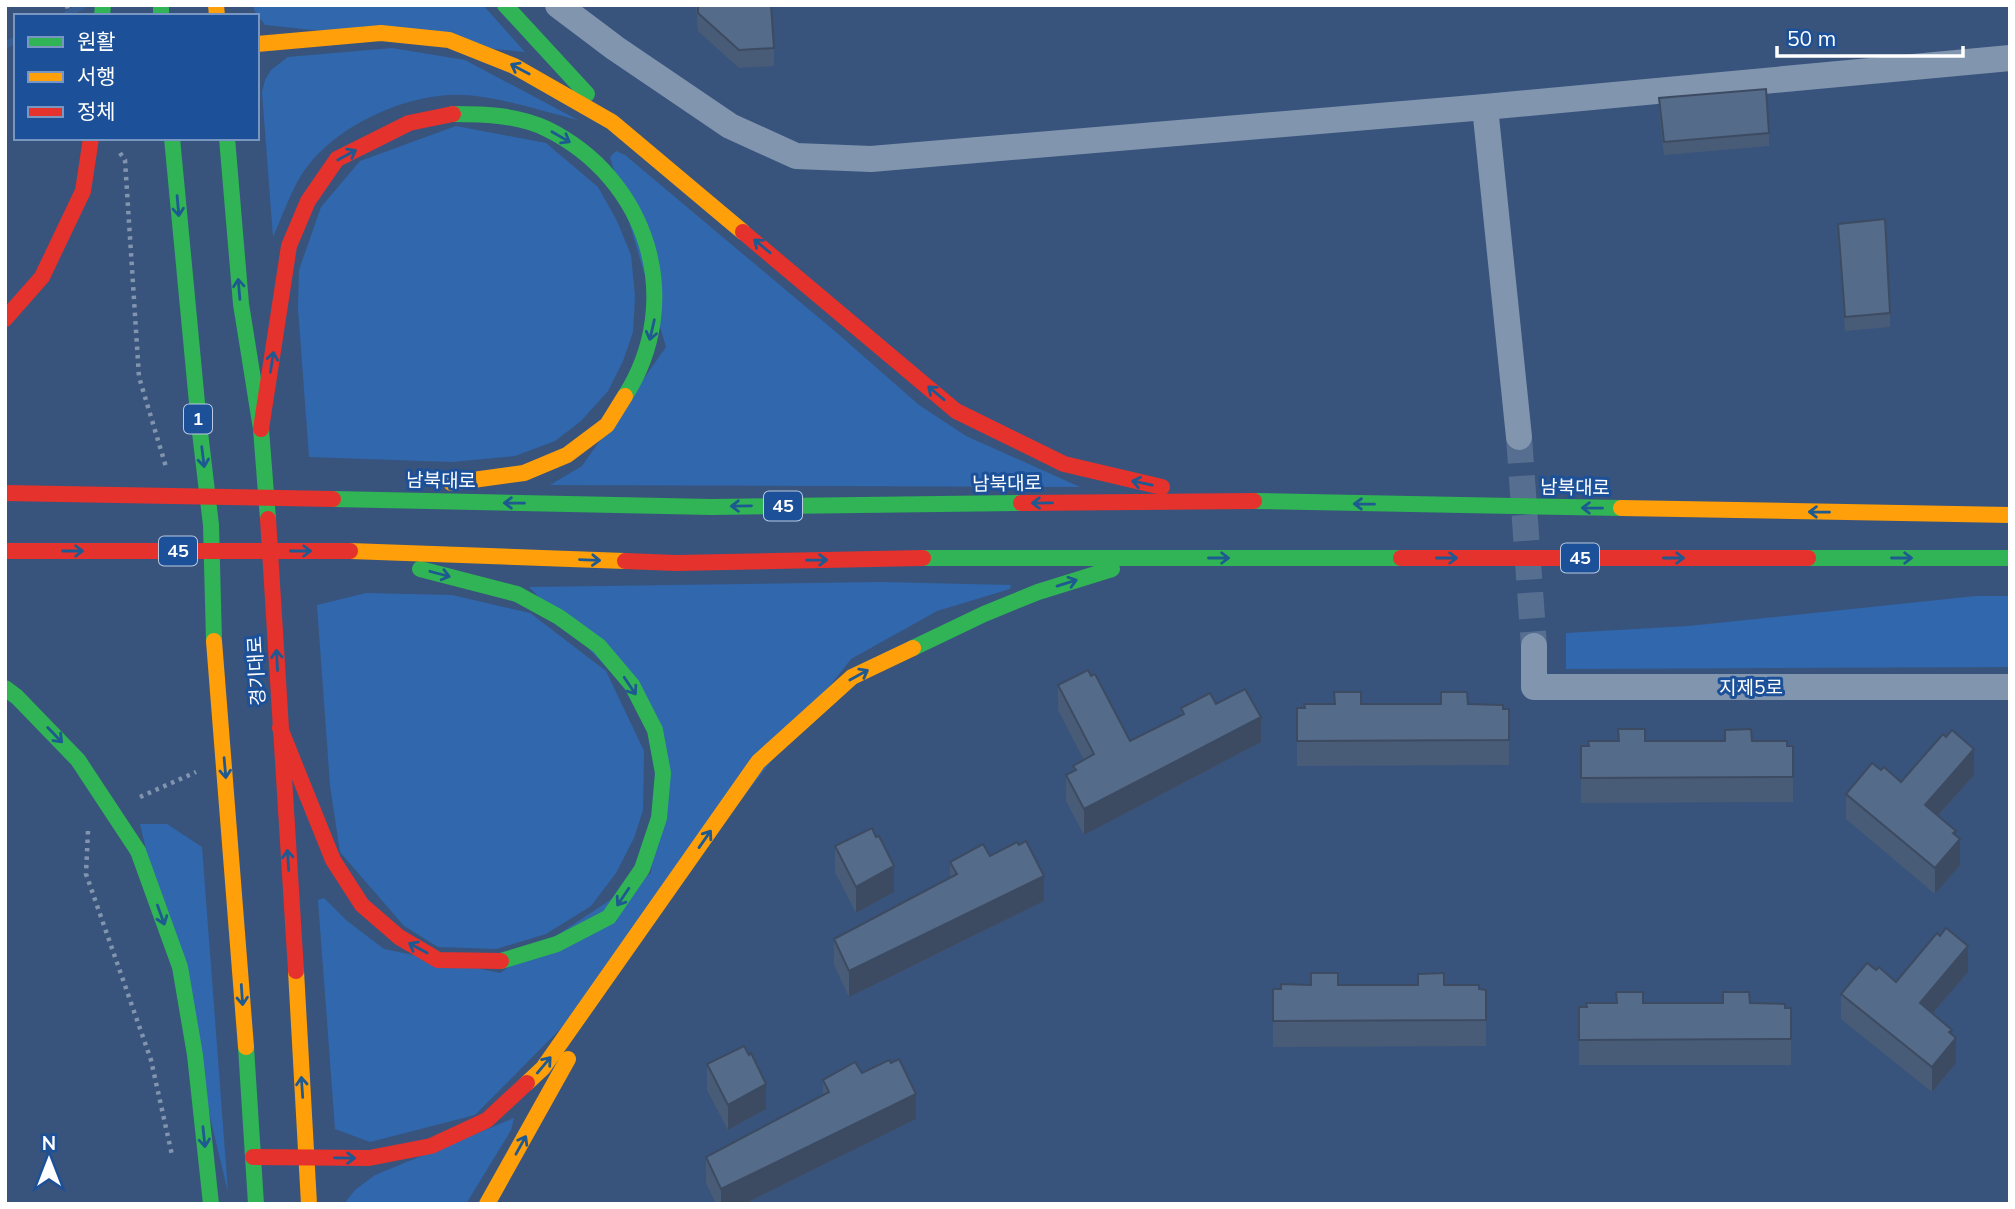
<svg xmlns="http://www.w3.org/2000/svg" width="2015" height="1209" font-family="Mulish,'Noto Sans KR',sans-serif">
  <style>
    .green { fill: #3167ad }
    .lines { fill: none; stroke-linecap: round; stroke-linejoin: round }
    .stream { stroke: #385d90; stroke-width: 7 }
    .street-tunnel { stroke: #566e90; stroke-width: 26; stroke-dasharray: 26 13; stroke-linecap: butt }
    .path { stroke: #8295af; stroke-width: 4.5; stroke-dasharray: 3.5 5; stroke-linecap: butt }
    .street { stroke: #8295af; stroke-width: 26 }
    .fast { stroke: #30b455; stroke-width: 16 }
    .slow { stroke: #ff9f0a; stroke-width: 16 }
    .jam { stroke: #e5322d; stroke-width: 16 }
    .fast-bridge { stroke: #30b455; stroke-width: 16 }
    .jam-bridge { stroke: #e5322d; stroke-width: 16 }
    .wall { fill: #495c77 }
    .shaded-wall { fill: #3c4b61 }
    .building { fill: #556b8a; stroke: #3c4b61; stroke-width: 2 }
    .oneway { stroke: #1e5a91 }
    .labels { text-anchor: middle; stroke-width: 6; stroke-linejoin: round; paint-order: stroke }
    .shield { fill: #1c5098; stroke: #bbcae0; stroke-width: 2 }
    .shield-label { font-size: 18px; font-weight: bold; fill: #fff }
    .street-label { font-size: 19px; fill: #fff; stroke: #1c5098 }
  </style>
  <rect width="100%" height="100%" fill="#38547c"/>
  <g class="green">
    <path d="M254 5H483L525 52 265 25 254 10Z"/>
    <path d="M392 48 465 60 578 120C540 111 486 92 448 95 396 98 330 130 302 174 290 193 282 217 273 237L262 92 265 80 271 70 288 57Z"/>
    <path d="M456 126 546 143 598 187 617 221 631 255 635 296 633 332 623 361 608 391 581 421 555 441 515 456 452 462 309 457 298 308 299 270 321 207 360 161Z"/>
    <path d="M616 151 625 155 837 333 919 405 966 436 1080 487 550 485 582 466 666 347 610 157Z"/>
    <path d="M881 582 1011 585 1010 589 937 611 851 659 570 1019 475 1115 370 1142 335 1129 318 900 324 898 346 920 384 949 500 973 651 873 661 724 529 587Z"/>
    <path d="M366 593 452 595 530 613 606 671 644 751 643 810 634 838 616 873 591 906 546 934 496 949 438 947 404 926 340 852 330 785 317 605Z"/>
    <path d="M1976 596H2010V667L1566 669V633L1688 626Z"/>
    <path d="M140 824H167L202 847 228 1192Z"/>
    <path d="M514 1118 511 1130 466 1204H344L355 1190 375 1175Z"/>
  </g>
  <g class="lines">
    <g class="stream">
      <path d="M64 16 84 5"/>
      <path d="M5 45 16 40"/>
    </g>
    <path class="street-tunnel" d="M1519 437 1534 646"/>
    <g class="path">
      <path d="M67 5 68 16"/>
      <path d="M120 153 125 160 139 377 166 467"/>
      <path d="M140 797 196 772"/>
      <path d="M88 831 86 874 151 1060 172 1155"/>
    </g>
    <g class="street">
      <path d="M558 5 615 48 730 126 796 156 871 159 1485 107 2010 58"/>
      <path d="M1485 107 1519 437"/>
      <path d="M1534 646V687H2010"/>
    </g>
    <g class="fast">
      <path d="M161 5V16"/>
      <path d="M505 5 587 94"/>
      <path d="M102 16 103 5"/>
      <path d="M453 114C485 114 518 115 547 129 648 179 686 300 625 396"/>
      <path d="M172 138 199 424 211 525 214 641"/>
      <path d="M227 138 241 304 261 429 268 519"/>
      <path d="M333 499 712 507 1021 503"/>
      <path d="M1254 501 1621 508"/>
      <path d="M923 558H1401"/>
      <path d="M1808 558H2010"/>
      <path d="M420 569 517 594 559 617 599 646 632 685 655 730 663 773 659 818 642 869 609 917 557 944 501 961"/>
      <path d="M913 648 984 614 1038 592 1112 569"/>
      <path d="M138 851 180 967 195 1055 211 1204"/>
      <path d="M246 1047 256 1204"/>
    </g>
    <g class="slow">
      <path d="M216 5 217 16"/>
      <path d="M257 44 381 33 449 40 514 66 612 122 743 232"/>
      <path d="M451 483 524 473 567 455 607 425 625 396"/>
      <path d="M1621 508 2010 515"/>
      <path d="M350 551 625 561"/>
      <path d="M214 641 246 1047"/>
      <path d="M296 971 309 1204"/>
      <path d="M527 1083 543 1068 758 762 852 677 913 648"/>
      <path d="M487 1204 568 1059"/>
    </g>
    <g class="jam">
      <path d="M743 232 956 411 1064 464 1162 487"/>
      <path d="M5 319 42 277 83 191 91 138"/>
      <path d="M261 429 289 246 308 201 337 159 409 123 453 114"/>
      <path d="M1021 503 1254 501"/>
      <path d="M268 519 296 971"/>
      <path d="M1401 558H1808"/>
      <path d="M625 561 676 563 923 558"/>
      <path d="M280 728 333 860 362 905 399 937 438 960 501 961"/>
      <path d="M253 1157 369 1158 431 1146 487 1120 527 1083"/>
    </g>
    <path class="fast-bridge" d="M5 688 17 697 78 760 138 851"/>
    <g class="jam-bridge">
      <path d="M5 493 333 499"/>
      <path d="M5 551H350"/>
    </g>
  </g>
  <g class="wall">
    <path d="M696 5H771L774 48V66L739 68 698 31Z"/>
    <path d="M1659 98 1769 133V146L1664 155 1659 112Z"/>
    <path d="M1838 224 1890 313V327L1845 331 1838 238Z"/>
    <path d="M1058 685 1130 741 1181 716V708L1216 704 1261 742 1084 835 1066 801V775L1073 772V766L1084 760 1058 710Z"/>
    <path d="M1304 704H1468L1509 709V765L1297 766V708H1304Z"/>
    <path d="M1588 741H1752L1793 746V802L1581 803V746H1588Z"/>
    <path d="M1974 775 1938 816 1956 836 1960 865 1935 894 1846 819V794L1901 782Z"/>
    <path d="M835 846 894 892 856 913 835 872Z"/>
    <path d="M990 856 1044 901 849 997 834 965V939L950 877V862Z"/>
    <path d="M1876 970 1896 982 1968 972 1933 1013 1952 1034 1956 1063 1932 1092 1841 1019V994Z"/>
    <path d="M1338 985H1444L1486 990V1046L1273 1047V989Z"/>
    <path d="M1586 1003H1750L1791 1008V1065H1579V1007H1586Z"/>
    <path d="M707 1064 766 1109 728 1130 707 1090Z"/>
    <path d="M862 1073 916 1119 744 1204H716L706 1183V1157L823 1095V1080Z"/>
  </g>
  <g class="shaded-wall">
    <path d="M1261 717V742L1084 835V809Z"/>
    <path d="M1974 749V775L1925 830V805Z"/>
    <path d="M1956 831V844L1960 839V865L1935 894V868L1953 833Z"/>
    <path d="M894 866V892L856 913V887Z"/>
    <path d="M1044 876V901L849 997V971Z"/>
    <path d="M1968 946V972L1920 1028V1003Z"/>
    <path d="M1952 1030V1043L1956 1038V1063L1932 1092V1067L1949 1032Z"/>
    <path d="M766 1084V1109L728 1130V1105Z"/>
    <path d="M916 1094V1119L744 1204H721V1189Z"/>
  </g>
  <g class="building">
    <path d="M698 5H771L774 48 739 50 698 13Z"/>
    <path d="M1766 89 1769 133 1664 142 1659 98Z"/>
    <path d="M1885 219 1890 313 1845 317 1838 224Z"/>
    <path d="M1088 670 1091 676 1095 674 1130 741 1184 714 1181 708 1210 693 1216 704 1245 689 1261 717 1084 809 1066 775 1076 770 1073 766 1094 754 1058 685Z"/>
    <path d="M1334 692H1361V704H1441V692H1467L1468 704 1503 705V709H1509V740L1297 741V708H1305L1304 704H1335Z"/>
    <path d="M1618 729H1645V741H1725V730L1751 729 1752 741H1787V746H1793V777L1581 778V746H1589L1588 741H1619Z"/>
    <path d="M1952 730 1974 749 1925 805 1956 831 1953 833 1960 839 1935 868 1846 794 1872 763 1881 770 1884 767 1901 782 1943 734 1946 737Z"/>
    <path d="M872 828 876 837 879 836 894 866 856 887 835 846Z"/>
    <path d="M1026 841 1044 876 849 971 834 939 957 874 950 862 983 844 990 856 1017 842 1019 845Z"/>
    <path d="M1946 928 1968 946 1920 1003 1952 1030 1949 1032 1956 1038 1932 1067 1841 994 1867 963 1876 970 1879 967 1896 982 1937 933 1940 936Z"/>
    <path d="M1311 973H1338V985H1418V974L1444 973V985H1479V989L1486 990V1020L1273 1021V989H1281V984L1311 985Z"/>
    <path d="M1616 992H1643V1003H1723V992H1749L1750 1003 1785 1004V1008H1791V1039L1579 1040V1007H1587L1586 1003H1617Z"/>
    <path d="M744 1046 749 1055 751 1053 766 1084 728 1105 707 1064Z"/>
    <path d="M899 1059 916 1094 721 1189 706 1157 829 1092 823 1080 855 1062 862 1073 889 1060 891 1063Z"/>
  </g>
  <defs><path id="oneway-shaft" d="M-6 0H5M1.5-3L5.5 0L1.5 3" fill="none" stroke-width="1.6" stroke-linecap="round" stroke-linejoin="round" transform="scale(1.75)"/></defs>
  <g class="oneway">
    <use href="#oneway-shaft" transform="translate(520 69) rotate(-152)"/>
    <use href="#oneway-shaft" transform="translate(561 137) rotate(30)"/>
    <use href="#oneway-shaft" transform="translate(347 155) rotate(-29)"/>
    <use href="#oneway-shaft" transform="translate(178 206) rotate(85)"/>
    <use href="#oneway-shaft" transform="translate(762 246) rotate(-140)"/>
    <use href="#oneway-shaft" transform="translate(239 289) rotate(-95)"/>
    <use href="#oneway-shaft" transform="translate(652 330) rotate(103)"/>
    <use href="#oneway-shaft" transform="translate(272 362) rotate(-81)"/>
    <use href="#oneway-shaft" transform="translate(936 393) rotate(-140)"/>
    <use href="#oneway-shaft" transform="translate(203 457) rotate(83)"/>
    <use href="#oneway-shaft" transform="translate(1142 483) rotate(-168)"/>
    <use href="#oneway-shaft" transform="translate(514 503) rotate(-179)"/>
    <use href="#oneway-shaft" transform="translate(1042 503) rotate(179)"/>
    <use href="#oneway-shaft" transform="translate(1364 504) rotate(-179)"/>
    <use href="#oneway-shaft" transform="translate(741 506) rotate(179)"/>
    <use href="#oneway-shaft" transform="translate(1592 508) rotate(-179)"/>
    <use href="#oneway-shaft" transform="translate(1819 512) rotate(-179)"/>
    <use href="#oneway-shaft" transform="translate(73 551)"/>
    <use href="#oneway-shaft" transform="translate(301 551)"/>
    <use href="#oneway-shaft" transform="translate(1219 558)"/>
    <use href="#oneway-shaft" transform="translate(1447 558)"/>
    <use href="#oneway-shaft" transform="translate(1674 558)"/>
    <use href="#oneway-shaft" transform="translate(1902 558)"/>
    <use href="#oneway-shaft" transform="translate(590 560) rotate(2)"/>
    <use href="#oneway-shaft" transform="translate(817 560) rotate(-1)"/>
    <use href="#oneway-shaft" transform="translate(440 574) rotate(15)"/>
    <use href="#oneway-shaft" transform="translate(1067 583) rotate(-17)"/>
    <use href="#oneway-shaft" transform="translate(277 660) rotate(-93)"/>
    <use href="#oneway-shaft" transform="translate(859 675) rotate(-29)"/>
    <use href="#oneway-shaft" transform="translate(630 686) rotate(56)"/>
    <use href="#oneway-shaft" transform="translate(55 735) rotate(46)"/>
    <use href="#oneway-shaft" transform="translate(225 768) rotate(85)"/>
    <use href="#oneway-shaft" transform="translate(705 839) rotate(-55)"/>
    <use href="#oneway-shaft" transform="translate(288 860) rotate(-94)"/>
    <use href="#oneway-shaft" transform="translate(623 897) rotate(124)"/>
    <use href="#oneway-shaft" transform="translate(161 915) rotate(70)"/>
    <use href="#oneway-shaft" transform="translate(418 948) rotate(-151)"/>
    <use href="#oneway-shaft" transform="translate(242 995) rotate(86)"/>
    <use href="#oneway-shaft" transform="translate(544 1065) rotate(-50)"/>
    <use href="#oneway-shaft" transform="translate(302 1087) rotate(-94)"/>
    <use href="#oneway-shaft" transform="translate(204 1137) rotate(84)"/>
    <use href="#oneway-shaft" transform="translate(521 1145) rotate(-61)"/>
    <use href="#oneway-shaft" transform="translate(345 1158) rotate(1)"/>
  </g>
  <g class="labels">
    <g class="shield">
      <rect x="184" y="404.5" width="28" height="29" rx="5"/>
      <rect x="764" y="491.5" width="38" height="29" rx="5"/>
      <rect x="159" y="536.5" width="38" height="29" rx="5"/>
      <rect x="1561" y="543.5" width="38" height="29" rx="5"/>
    </g>
    <g class="shield-label">
      <text x="198" y="425">1</text>
      <text x="783" y="512">45</text>
      <text x="178" y="557">45</text>
      <text x="1580" y="564">45</text>
    </g>
    <g class="street-label">
      <text transform="translate(441 480) rotate(1)" y="7">남북대로</text>
      <text transform="translate(1007 483) rotate(-1)" y="7">남북대로</text>
      <text transform="translate(1575 487) rotate(1)" y="7">남북대로</text>
      <text transform="translate(256 671) rotate(-93)" y="7">경기대로</text>
      <text x="1751" y="694">지제5로</text>
    </g>
  </g>
  <rect width="2015" height="1209" fill="none" stroke="#ffffff" stroke-width="14"/>
  <rect x="14" y="14" width="245" height="126" fill="#1c5098" stroke="#7796c1" stroke-width="2"/>
  <rect x="28" y="37" width="35" height="10" fill="#30b455" stroke="#7796c1" stroke-width="2"/>
  <text x="77" y="49" font-size="21" fill="#ffffff">원활</text>
  <rect x="28" y="72" width="35" height="10" fill="#ff9f0a" stroke="#7796c1" stroke-width="2"/>
  <text x="77" y="84" font-size="21" fill="#ffffff">서행</text>
  <rect x="28" y="107" width="35" height="10" fill="#e5322d" stroke="#7796c1" stroke-width="2"/>
  <text x="77" y="119" font-size="21" fill="#ffffff">정체</text>
  <g transform="translate(49 1160)" stroke="#1c5098" stroke-width="5" paint-order="stroke">
  <path d="M0-5L12 26L0 18L-12 26Z" fill="#ffffff"/>
  <text y="-10" font-size="19" font-weight="bold" text-anchor="middle" fill="#ffffff">N</text>
  </g>
  <path d="M1777 46v10h186v-10" fill="none" stroke="#ffffff" stroke-width="3.5"/>
  <text x="1787" y="46" font-size="21" fill="#ffffff" stroke="#1c5098" stroke-width="5" paint-order="stroke">50 m</text>
</svg>
